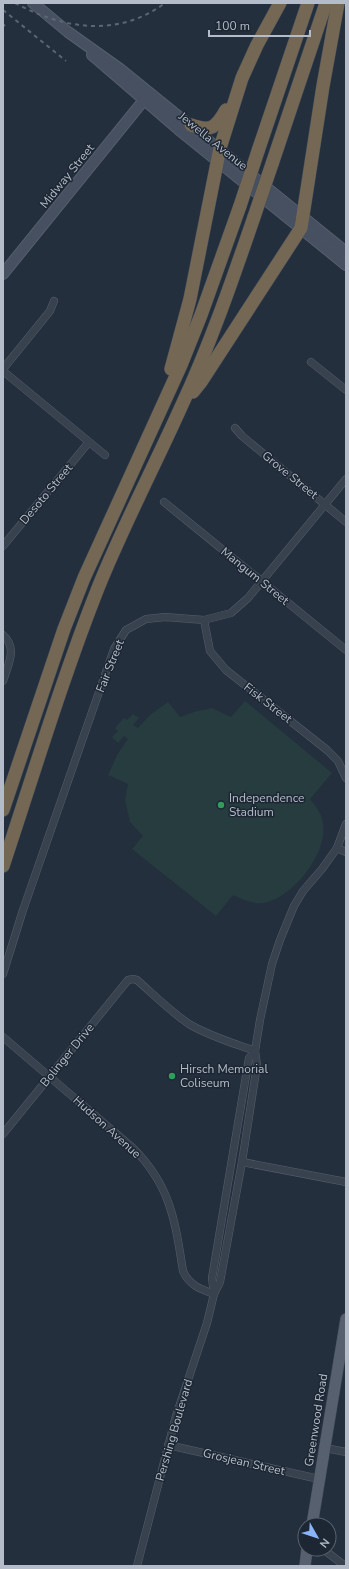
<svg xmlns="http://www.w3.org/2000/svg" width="349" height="1569" font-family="'Nunito Sans',sans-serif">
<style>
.green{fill:#263c3f}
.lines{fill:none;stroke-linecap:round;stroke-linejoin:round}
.street-casing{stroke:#565f6c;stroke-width:8}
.secondary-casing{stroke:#565f6c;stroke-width:12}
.primary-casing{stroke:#414a57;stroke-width:12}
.highway-casing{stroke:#434c59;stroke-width:14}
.street{stroke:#38414e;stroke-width:7}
.secondary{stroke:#465061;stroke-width:10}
.primary{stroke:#56606e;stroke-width:11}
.highway{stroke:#746855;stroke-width:13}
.rail{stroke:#5a6575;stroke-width:2;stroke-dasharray:4 4;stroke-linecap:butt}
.highway-bridge-casing{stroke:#434c59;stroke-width:14;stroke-linecap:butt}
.highway-bridge{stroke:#746855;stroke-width:13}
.leisure-dot{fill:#2e9e5b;stroke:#1d2633;stroke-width:1.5}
.labels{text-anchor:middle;stroke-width:3;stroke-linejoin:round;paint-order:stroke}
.street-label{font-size:12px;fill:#b4bcc9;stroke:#1d2633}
.poi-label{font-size:12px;fill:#b4bcc9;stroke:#1d2633;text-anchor:start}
</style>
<rect width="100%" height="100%" fill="#242f3e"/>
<path class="green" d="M245,701L332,773L310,799C316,807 322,814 323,823C328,853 295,894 268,902C256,906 244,900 233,895L216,916L132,849L143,836L130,822L125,800L128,784L108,775L117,755L128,739L124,736L118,743L112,737L118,731L115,728L124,718L127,720L133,714L139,718L133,725L138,728L150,715L168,702L180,717L194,712L212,708L231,717Z"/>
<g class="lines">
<defs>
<g id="street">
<path d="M311,362L346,390"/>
<path d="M3,369L50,311L54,301"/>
<path d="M3,371L105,455"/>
<path d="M235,428L242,436L346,522"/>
<path d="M164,502L346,650"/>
<path d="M3,546L89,442"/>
<path d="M204,620L210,651L226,670L327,750L338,761L346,778"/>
<path d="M3,635C18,648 8,665 3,681"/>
<path d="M337,848L346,852"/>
<path d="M3,974L23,910L114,649L126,630L146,619L165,617L204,620L231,613L248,598L346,479"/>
<path d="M3,1037L133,1148C171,1186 175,1221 183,1271C189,1285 200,1289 214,1294"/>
<path d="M3,1134L128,980L133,979L137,980C154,995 170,1011 189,1024C209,1036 233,1043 255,1051"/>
<path d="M242,1162L346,1182"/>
<path d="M214,1294L212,1278L249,1058L255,1051"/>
<path d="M168,1445L319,1479"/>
<path d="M325,1448L346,1452"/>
<path d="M323,1549L345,1566"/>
<path d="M137,1566L176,1416L207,1323L214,1294L220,1282L242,1162L257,1065L255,1051L260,1020L272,964L280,940L294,906L303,891L322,869L337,848L346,824"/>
</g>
<g id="secondary">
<path d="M33,3L68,32L120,69L346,252"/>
<path d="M92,55L178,129L346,265"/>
<path d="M3,274L148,95"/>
</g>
<g id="primary">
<path d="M312,1525L346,1319"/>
<path d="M305,1566L307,1549"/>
</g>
<g id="highway">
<path d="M191,125C211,132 216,128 226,110"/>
<path d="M258,151L308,3"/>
<path d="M272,164L326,3"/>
<path d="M171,369L190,299L220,148L242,78L257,45L280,3"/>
<path d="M193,392L201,382L301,228L323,86L338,3"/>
<path d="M3,810L64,629L84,578L181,365L201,315L240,206"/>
<path d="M3,866C34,773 62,679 98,588C123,526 154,467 181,407C210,345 232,281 254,217"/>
</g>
</defs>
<use href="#street" class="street-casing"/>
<use href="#secondary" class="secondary-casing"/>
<use href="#primary" class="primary-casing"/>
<use href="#highway" class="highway-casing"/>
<use href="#street" class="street"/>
<use href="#secondary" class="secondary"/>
<use href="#primary" class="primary"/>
<use href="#highway" class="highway"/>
<g class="rail">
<path d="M15,3C63,29 118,38 165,3"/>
<path d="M3,10L66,61"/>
<path d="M3,24L5,26"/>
</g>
<defs>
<g id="highway-bridge">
<path d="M240,206L258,151"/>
<path d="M254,217L272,164"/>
</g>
</defs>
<use href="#highway-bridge" class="highway-bridge-casing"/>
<use href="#highway-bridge" class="highway-bridge"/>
</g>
<g class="leisure-dot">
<circle cx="221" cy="805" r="4"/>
<circle cx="172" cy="1076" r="4"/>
</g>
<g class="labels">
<g class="street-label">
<text transform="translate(213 141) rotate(39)" y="4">Jewella Avenue</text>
<text transform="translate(67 176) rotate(-51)" y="4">Midway Street</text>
<text transform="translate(290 475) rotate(39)" y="4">Grove Street</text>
<text transform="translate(46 494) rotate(-50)" y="4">Desoto Street</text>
<text transform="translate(255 576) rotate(39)" y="4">Mangum Street</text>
<text transform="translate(110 666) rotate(-68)" y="4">Fair Street</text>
<text transform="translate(268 703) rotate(38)" y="4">Fisk Street</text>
<text transform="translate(67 1055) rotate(-51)" y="4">Bolinger Drive</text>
<text transform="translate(107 1127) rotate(42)" y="4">Hudson Avenue</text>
<text transform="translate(316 1420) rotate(-81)" y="4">Greenwood Road</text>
<text transform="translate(174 1430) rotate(-74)" y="4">Pershing Boulevard</text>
<text transform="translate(244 1462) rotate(13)" y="4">Grosjean Street</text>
</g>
<g class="poi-label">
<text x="229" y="802">Independence<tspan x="229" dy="14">Stadium</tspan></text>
<text x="180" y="1073">Hirsch Memorial<tspan x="180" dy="14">Coliseum</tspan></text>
</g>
</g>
<rect width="349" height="1569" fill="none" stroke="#b4bcc9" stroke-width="8"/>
<g transform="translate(317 1537) rotate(129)"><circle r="19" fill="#1d2633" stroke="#59626f"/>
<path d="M0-3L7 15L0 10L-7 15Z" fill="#8ab4f8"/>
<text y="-6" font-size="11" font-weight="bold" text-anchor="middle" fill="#b4bcc9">N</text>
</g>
<path d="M209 30v6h101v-6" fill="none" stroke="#b4bcc9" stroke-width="2"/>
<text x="215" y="30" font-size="12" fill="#b4bcc9" stroke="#1d2633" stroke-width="3" paint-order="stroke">100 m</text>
</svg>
